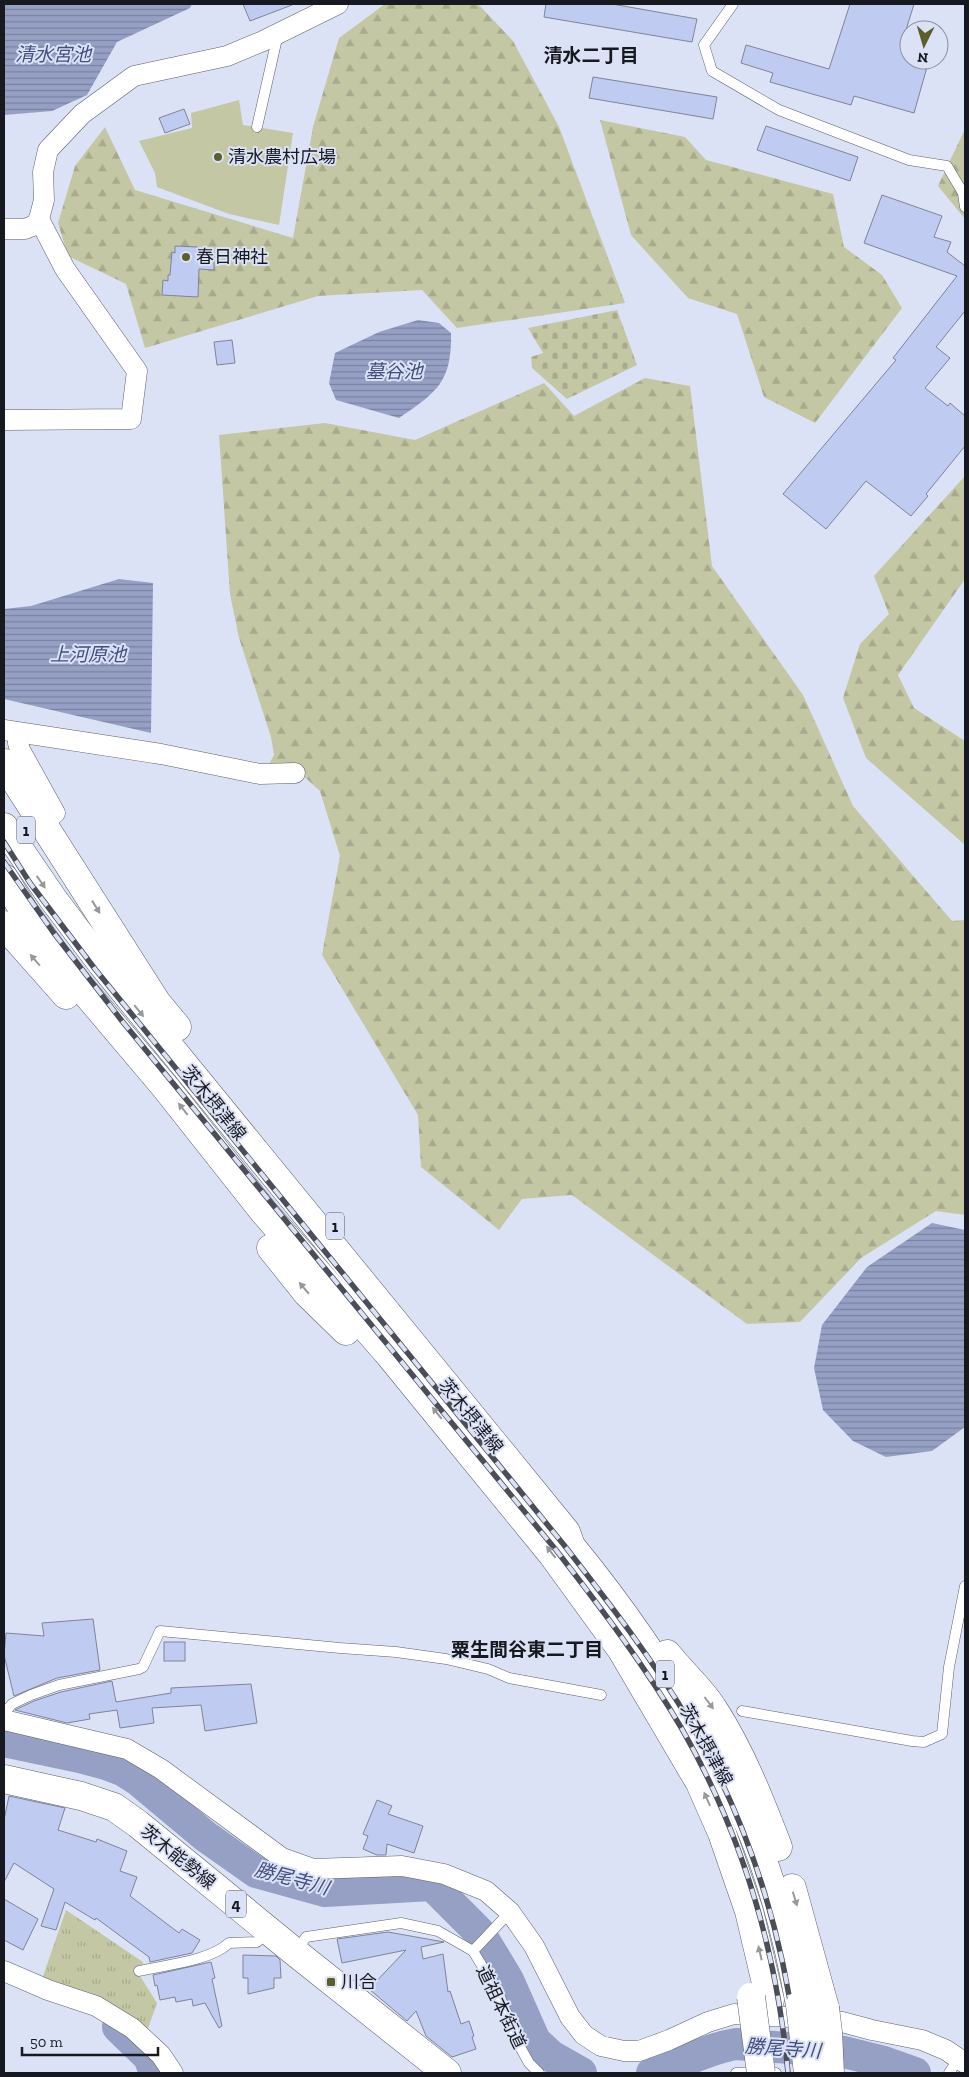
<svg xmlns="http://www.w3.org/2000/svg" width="969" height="2077" font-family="'Zilla Slab','Noto Sans JP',serif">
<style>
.green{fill:#c3c7a3}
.forest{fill:url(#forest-firs)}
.cemetery{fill:url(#cemetery-stones)}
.park{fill:url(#park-tufts)}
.water{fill:url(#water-rules)}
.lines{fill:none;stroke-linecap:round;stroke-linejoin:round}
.river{stroke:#95a0c4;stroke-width:32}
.building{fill:#c0cbf1;stroke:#7f8497}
.lane-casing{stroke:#5a6071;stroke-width:11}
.street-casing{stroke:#5a6071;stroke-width:21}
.primary-casing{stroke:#5a6071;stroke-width:29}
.lane{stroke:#fff;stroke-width:10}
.street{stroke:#fff;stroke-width:20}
.primary{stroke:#fff;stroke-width:28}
.rail-casing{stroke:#4b4e59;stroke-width:5.5}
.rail{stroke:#dbe2f6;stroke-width:4;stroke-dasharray:11;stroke-linecap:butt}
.primary-bridge-casing{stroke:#5a6071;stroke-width:29;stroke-linecap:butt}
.primary-bridge{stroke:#fff;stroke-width:28}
.oneway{fill:#97989b}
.poi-dot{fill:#5a5e2b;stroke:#dbe2f6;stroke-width:2}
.labels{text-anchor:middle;stroke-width:4;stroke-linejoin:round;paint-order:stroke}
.shield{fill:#dbe2f6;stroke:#525560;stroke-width:1}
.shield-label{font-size:16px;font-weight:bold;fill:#171920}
.poi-label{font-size:18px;fill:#171920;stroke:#dbe2f6;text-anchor:start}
.street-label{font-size:18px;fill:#171920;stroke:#dbe2f6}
.water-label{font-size:19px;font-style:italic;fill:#424e80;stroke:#dbe2f6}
.neighbourhood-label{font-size:19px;font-weight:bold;fill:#171920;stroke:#dbe2f6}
</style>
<defs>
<pattern id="forest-firs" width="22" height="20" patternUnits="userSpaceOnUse" patternTransform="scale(1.25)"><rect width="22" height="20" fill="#c3c7a3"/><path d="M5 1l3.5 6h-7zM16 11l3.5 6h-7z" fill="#a7aa8c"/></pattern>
<pattern id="cemetery-stones" width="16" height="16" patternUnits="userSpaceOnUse" patternTransform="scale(1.25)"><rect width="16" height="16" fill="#c3c7a3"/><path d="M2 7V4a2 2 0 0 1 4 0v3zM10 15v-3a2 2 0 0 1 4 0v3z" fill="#a7aa8c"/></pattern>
<pattern id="park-tufts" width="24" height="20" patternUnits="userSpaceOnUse" patternTransform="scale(1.25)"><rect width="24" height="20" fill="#c3c7a3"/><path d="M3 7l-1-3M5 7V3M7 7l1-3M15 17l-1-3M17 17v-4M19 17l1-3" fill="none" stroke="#a7aa8c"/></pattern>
<pattern id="water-rules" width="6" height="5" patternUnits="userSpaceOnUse" patternTransform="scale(1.25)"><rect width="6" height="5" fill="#95a0c4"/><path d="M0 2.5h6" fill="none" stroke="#79829f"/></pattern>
</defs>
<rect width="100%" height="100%" fill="#dbe2f6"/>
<path class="green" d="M239,100L243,125L293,133L279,225L229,214L157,187L155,173L139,141L192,128L191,113Z"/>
<g class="forest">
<path d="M385,4H478L513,41L559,127L625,303L457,328L422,290L318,296L145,348L126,284L68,256L58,223L75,166L105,127L135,190L293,238L313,127L339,38Z"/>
<path d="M600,120L685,137L706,160L833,194L844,247L882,275L902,308L815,423L764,397L737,314L688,298L631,235Z"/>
<path d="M965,129V219L938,186Z"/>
<path d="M645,378L690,386L712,566L803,695L853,806L952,921L965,920V1215L936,1211L861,1258L800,1322L747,1324L572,1195L522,1199L499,1230L421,1167L418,1115L322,955L340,856L320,791L297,770L268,766L274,755L271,737L239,638L230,594L219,435L325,423L415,440L544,383L574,416Z"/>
<path d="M965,476V579L898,675L914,708L965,741V845L866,758L843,698L860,644L889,614L874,576Z"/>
</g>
<path class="cemetery" d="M617,310L637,365L567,399L532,368L531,357L543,353L528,328Z"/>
<path class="park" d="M66,1910L143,1962L140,1976L157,2003L147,2031L42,1979Z"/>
<g class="water">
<path d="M4,4H192L190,8L117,42L87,95L52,111L4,115Z"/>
<path d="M418,320L439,323L451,333C452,382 437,392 399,418L336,400L329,383L335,353L379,332Z"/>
<path d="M119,579L153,583L151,733L4,699V609L31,606Z"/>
<path d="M932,1223L965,1230V1427L932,1451L886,1457L853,1441L823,1410L814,1368L822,1325L867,1267Z"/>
</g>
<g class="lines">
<g class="river">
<path d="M4,1741L80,1757L106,1764L122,1770L138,1780L205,1836L256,1872L325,1891L432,1885L479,1932L508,1980L535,2041L551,2056L581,2073"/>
<path d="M118,2027L149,2057L155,2073"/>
<path d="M652,2073C681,2064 706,2049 736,2044L844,2052L884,2062L915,2073"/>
</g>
</g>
<g class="building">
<path d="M243,4H292V5L250,21Z"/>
<path d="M546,4H612L697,19L692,42L544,17Z"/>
<path d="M850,4H914L903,40L909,42V60H929L914,113L854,96L851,105L770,82L773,73L741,63L746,45L829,69Z"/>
<path d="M593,77L717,97L713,119L589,98Z"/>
<path d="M184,109L190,124L165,133L159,118Z"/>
<path d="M766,126L858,157L850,181L757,150Z"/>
<path d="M882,195L942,216L934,237L951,242L947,252L965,266V311L936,347L950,358L925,388L948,406L950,403L965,416V446L926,494L928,496L911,516L866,481L826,529L783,494L896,360L893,358L957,276L864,243Z"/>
<path d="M175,246L197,247V252L214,253V270L199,269L198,297L162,295L163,280L168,281V275H170L172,252L175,253Z"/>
<path d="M232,340L235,363L217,365L214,342Z"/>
<path d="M93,1619L100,1670L57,1678L14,1696L4,1655L6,1633L44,1636L42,1623Z"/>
<rect x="164" y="1642" width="21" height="19"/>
<path d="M112,1681L116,1702L171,1693V1688L251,1684L257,1723L205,1731L201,1705L152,1708L154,1723L120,1728L117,1710L89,1714L90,1719L67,1723L15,1710L34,1701L61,1692Z"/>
<path d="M9,1796L65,1808L58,1830L96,1842L97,1839L127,1851L120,1871L137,1877L130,1896L179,1933L182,1929L200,1940L192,1953L150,1962L149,1957L96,1918L95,1920L65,1902L56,1930L41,1926L54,1889L14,1863L4,1882V1820Z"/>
<path d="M377,1800L392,1806L388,1814L423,1826L414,1853L387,1844L386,1855H377L363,1849L368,1836L363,1834Z"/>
<path d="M4,1899L38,1919L23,1950L4,1940Z"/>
<path d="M388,1932L444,1942L421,1947L423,1959L443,1954L448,1992L450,1991L461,2024L469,2021L474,2036L472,2037L476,2049L452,2057L426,2036L416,2011L407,2021L369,1989L406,1950L342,1963L337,1939Z"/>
<path d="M243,1955L276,1956L280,1960L281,1978H274V1988L248,1994V1978H243Z"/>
<path d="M211,1962L215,1978L212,1979L222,2026L219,2028L205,2003L193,2006L192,1999L176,2002L175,1997L160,2000L157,1985L155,1986L153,1975Z"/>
</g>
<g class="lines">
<defs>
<g id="lane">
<path d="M733,4L704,45L712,71L779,110L909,160L947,166L963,193L965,207"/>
<path d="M257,127L278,34"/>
<path d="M742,1711L912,1741L924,1742L942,1734L949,1667L965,1586"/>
<path d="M4,1721L6,1711L12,1704L31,1695L59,1685L139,1669L143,1667L160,1631L340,1648L396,1652L446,1659L488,1669L509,1678L601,1695"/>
<path d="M473,1951L510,1912"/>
<path d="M296,1952L306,1937L401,1923L438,1931L473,1951L498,1992L519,2045L529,2063L539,2073"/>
<path d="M139,1971C165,1965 210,1961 229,1943L257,1942L268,1931"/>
<path d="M736,2073L756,2072L776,2073"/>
<path d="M949,2073L957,2061"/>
</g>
<g id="street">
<path d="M4,229H25L35,225L39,219L44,200L43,172L48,150L82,114L134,76L227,56L263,41L338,4"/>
<path d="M4,420L131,419L137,371L65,269L39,219"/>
<path d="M4,730L161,754L260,774L295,773"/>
<path d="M18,733V743L20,750L55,813L41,823"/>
<path d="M4,1720L127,1749L161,1769L282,1858L313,1869L402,1866L444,1874L486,1891L510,1912L534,1946L570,2017L584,2035L601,2046L624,2051H639L669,2040L708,2022L734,2014L807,2018L842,2022L872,2030L922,2040L946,2050L965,2063"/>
<path d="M4,1971L48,1990L96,2006L132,2028L161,2055L173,2073"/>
</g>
<g id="primary">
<path d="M4,763L157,1003L177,1027"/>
<path d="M4,827L53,899L102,964L566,1532L571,1546C621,1607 665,1671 704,1739C720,1768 737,1797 750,1827C774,1884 789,1944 800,2005"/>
<path d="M4,878L24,911L68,972L166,1088L264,1212L387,1352L552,1554L621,1649L700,1783L722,1833L749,1911L770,2000"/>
<path d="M4,925L66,995"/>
<path d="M271,1248L307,1293L346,1331"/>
<path d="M667,1654C682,1673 701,1689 714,1710C741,1752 760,1800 778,1847"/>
<path d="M4,1779L81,1796L114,1807L138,1824L296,1953L447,2073"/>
<path d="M792,1888L825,2008"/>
</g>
</defs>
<use href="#lane" class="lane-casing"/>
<use href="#street" class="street-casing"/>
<use href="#primary" class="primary-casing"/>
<use href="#lane" class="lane"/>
<use href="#street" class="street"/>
<use href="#primary" class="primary"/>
<defs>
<g id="rail">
<path d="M4,842L30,883L95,969L564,1545C609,1603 654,1661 691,1724C753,1830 789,1952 799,2073"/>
<path d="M4,862L53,932L122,1021L556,1550C601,1608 645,1666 682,1729C743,1836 777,1952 788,2073"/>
</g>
</defs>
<use href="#rail" class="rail-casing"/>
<use href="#rail" class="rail"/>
<defs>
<g id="primary-bridge">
<path d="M751,1997L761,2073"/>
<path d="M800,2005L808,2073"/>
<path d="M825,2008L828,2032L830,2073"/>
</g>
</defs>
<use href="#primary-bridge" class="primary-bridge-casing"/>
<use href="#primary-bridge" class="primary-bridge"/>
</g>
<defs><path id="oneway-solid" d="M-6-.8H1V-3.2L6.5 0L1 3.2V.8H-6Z" transform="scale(1.25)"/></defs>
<g class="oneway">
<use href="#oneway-solid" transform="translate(41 882) rotate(55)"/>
<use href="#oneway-solid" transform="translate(96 907) rotate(58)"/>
<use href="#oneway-solid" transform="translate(35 960) rotate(-131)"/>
<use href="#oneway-solid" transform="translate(139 1011) rotate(51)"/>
<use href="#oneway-solid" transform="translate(183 1109) rotate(-128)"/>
<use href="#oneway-solid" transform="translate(304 1288) rotate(-130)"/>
<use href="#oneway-solid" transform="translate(437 1413) rotate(-129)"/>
<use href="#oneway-solid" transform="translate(551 1552) rotate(-128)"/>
<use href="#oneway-solid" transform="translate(709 1703) rotate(53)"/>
<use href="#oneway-solid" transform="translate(707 1799) rotate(-114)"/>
<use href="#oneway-solid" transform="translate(795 1899) rotate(73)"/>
<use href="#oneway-solid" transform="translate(760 1953) rotate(-103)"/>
</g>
<g class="poi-dot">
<circle cx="218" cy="157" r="5"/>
<circle cx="186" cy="257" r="5"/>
<rect x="326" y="1977" width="10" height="10" rx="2.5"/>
</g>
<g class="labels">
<g class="shield">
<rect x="17" y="816.5" width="18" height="27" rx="4"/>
<rect x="326" y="1212.5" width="18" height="27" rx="4"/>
<rect x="656" y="1660.5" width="18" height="27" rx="4"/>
<rect x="226" y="1890.5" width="20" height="27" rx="4"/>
</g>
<g class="shield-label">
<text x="26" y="836">1</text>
<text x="335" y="1232">1</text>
<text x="665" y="1680">1</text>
<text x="236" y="1910">4</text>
</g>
<g class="poi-label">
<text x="228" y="163">清水農村広場</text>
<text x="196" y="263">春日神社</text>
<text x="341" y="1988">川合</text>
</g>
<g class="street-label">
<text transform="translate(214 1103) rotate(51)" y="6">茨木摂津線</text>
<text transform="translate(471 1416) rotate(51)" y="6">茨木摂津線</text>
<text transform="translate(706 1745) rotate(61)" y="6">茨木摂津線</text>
<text transform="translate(178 1857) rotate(39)" y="6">茨木能勢線</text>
<text transform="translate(501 2007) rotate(64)" y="6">道祖本街道</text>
</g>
<g class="water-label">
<text x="53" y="61">清水宮池</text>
<text x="394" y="378">墓谷池</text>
<text x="88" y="661">上河原池</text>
<text transform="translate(292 1878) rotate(15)" y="7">勝尾寺川</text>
<text transform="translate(783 2048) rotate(4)" y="7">勝尾寺川</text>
</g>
<g class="neighbourhood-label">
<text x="591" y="62">清水二丁目</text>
<text x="527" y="1656">粟生間谷東二丁目</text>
</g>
</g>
<rect width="969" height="2077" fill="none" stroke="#171920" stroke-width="10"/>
<g transform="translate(924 45) rotate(185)"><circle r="24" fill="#dbe2f6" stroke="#8d92a0"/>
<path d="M0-4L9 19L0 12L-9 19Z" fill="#5a5e2b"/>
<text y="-8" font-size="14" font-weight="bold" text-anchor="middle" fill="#171920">N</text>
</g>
<path d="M22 2047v8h136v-8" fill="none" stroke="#171920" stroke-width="2.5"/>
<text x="30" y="2047" font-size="15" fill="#171920" stroke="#dbe2f6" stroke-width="4" paint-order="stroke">50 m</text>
</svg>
